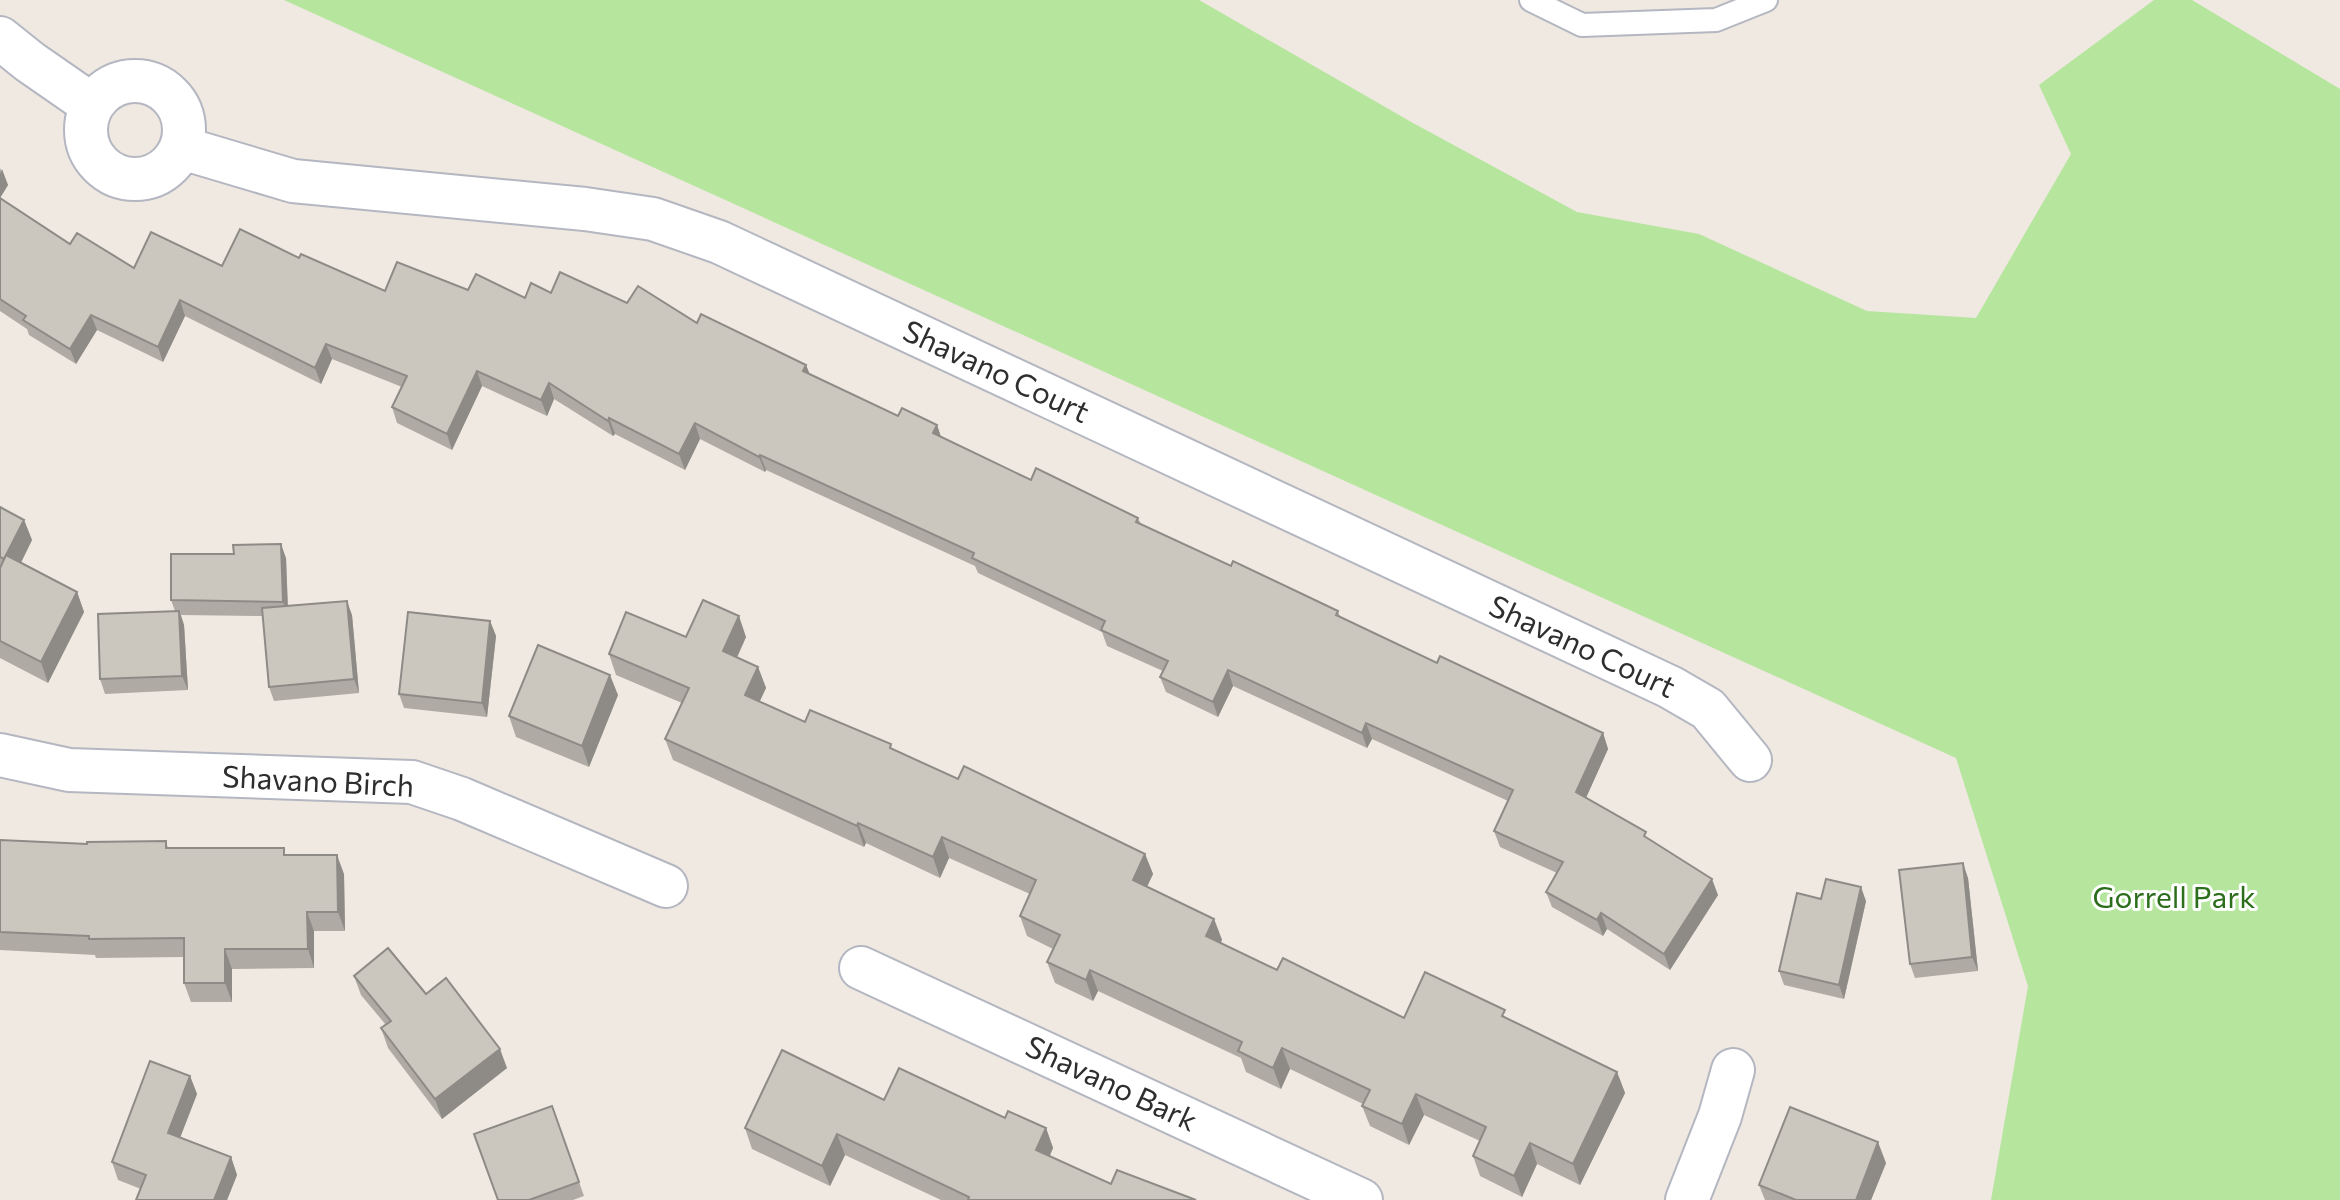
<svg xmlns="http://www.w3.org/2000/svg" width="2340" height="1200" font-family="Commissioner,sans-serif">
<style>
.green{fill:#b6e59e}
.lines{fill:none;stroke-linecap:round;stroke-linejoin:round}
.lane-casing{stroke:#b4b7c1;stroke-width:26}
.street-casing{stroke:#b4b7c1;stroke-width:46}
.lane{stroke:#fff;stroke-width:22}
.street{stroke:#fff;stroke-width:42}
.wall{fill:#afaba4}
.shaded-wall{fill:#8e8b86}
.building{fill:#cbc7bf;stroke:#8e8b86;stroke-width:2}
.labels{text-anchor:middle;stroke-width:6;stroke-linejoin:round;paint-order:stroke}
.street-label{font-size:30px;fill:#2e2e2e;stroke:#fff}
.park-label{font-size:30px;fill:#2c6e1b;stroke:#fff}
</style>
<rect width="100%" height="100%" fill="#efe9e1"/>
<path class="green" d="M284,0H1199L1413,123L1577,212L1699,234L1867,311L1976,318L2071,154L2039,85L2154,0H2192L2340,89V1200H1991L2028,986L1956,758Z"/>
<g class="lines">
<defs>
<path id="lane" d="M1531,0L1582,25L1716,20L1766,0"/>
<g id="street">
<path d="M0,38L30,62L92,105"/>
<circle cx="135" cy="130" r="49"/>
<path d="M182,148L293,181L585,209L653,219L719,242L1670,687L1708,709L1750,760"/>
<path d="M0,755L69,770L412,782L462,799L666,886"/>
<path d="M861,968L1361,1200"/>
<path d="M1687,1200L1720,1116L1733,1070"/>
</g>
</defs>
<use href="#lane" class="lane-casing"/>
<use href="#street" class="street-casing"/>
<use href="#lane" class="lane"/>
<use href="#street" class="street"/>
</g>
<g class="wall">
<path d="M0,168L8,185L0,198L70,244L134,268L222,266L299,258L385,291L468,290L525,298L551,293L627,303L697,323L806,365L810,375L898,416L937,425L941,437L1031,480L1138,518L1141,524L1231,566L1338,611L1340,617L1437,663L1603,733L1608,749L1586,797L1648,838L1718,895L1670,970L1607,929L1603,936L1552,907L1546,892L1557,873L1500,847L1494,831L1508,801L1372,739L1367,748L1233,686L1218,717L1166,692L1160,677L1163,671L1107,646L1102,632L978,573L975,566L766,470L765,472L700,439L685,470L615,434L613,436L554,399L547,416L482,386L452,450L397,423L392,407L402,387L332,359L321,384L185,316L163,362L97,330L76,364L29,335L27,329L0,311Z"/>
<path d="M0,507L24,520L32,540L21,563L77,592L84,612L48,683L0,658Z"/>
<path d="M286,558L288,606L352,615L359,693L274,701L269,687L263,616L181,615L184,625L188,690L105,694L100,679L175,611L171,600Z"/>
<path d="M490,621L496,636L487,717L404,708L399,694Z"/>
<path d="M686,637H746L737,658L758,667L766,688L759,702L805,722L893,749L958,779L1145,854L1153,874L1147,887L1214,919L1222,940L1220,943L1277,970L1404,1018L1508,1019L1617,1072L1625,1093L1580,1185L1537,1164L1522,1197L1480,1176L1473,1156L1480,1141L1424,1115L1409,1145L1370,1126L1362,1106L1363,1104L1290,1069L1281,1089L1246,1072L1241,1058L1098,991L1093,1001L1055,983L1047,962L1053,949L1027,936L1020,916L1030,894L949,858L940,878L866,843L864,847L673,760L665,739L682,703L616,675L609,654Z"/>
<path d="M618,695L589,767L516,737L509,716Z"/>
<path d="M0,840L87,844L166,841L168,848L286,855L344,874L345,931H314V968L232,969V1002H191L184,983V957L96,958L95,955L0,950Z"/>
<path d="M1968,878L1978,971L1915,978L1910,964Z"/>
<path d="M1866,901L1844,999L1784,985L1779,971Z"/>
<path d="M354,976L426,994L507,1068L442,1119L388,1048L381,1028L386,1025L361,995Z"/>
<path d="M190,1076L197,1094L180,1137L231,1157L237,1175L227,1200H136L141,1189L118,1180L112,1162Z"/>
<path d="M884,1100L1005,1118L1046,1128L1053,1148L1050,1156L1111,1184L1196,1200H941L845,1155L830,1186L752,1149L745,1128Z"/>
<path d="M552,1106L584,1196L573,1200H498Z"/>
<path d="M1886,1163L1871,1200H1765L1759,1185Z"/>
</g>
<g class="shaded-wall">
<path d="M2,169L8,185L0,198V174Z"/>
<path d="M180,300L185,316L163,362L158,347Z"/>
<path d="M91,315L97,330L76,364L70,349Z"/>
<path d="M326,344L332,359L321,384L315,368Z"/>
<path d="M806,365L812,380L803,371Z"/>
<path d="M477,371L482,386L452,450L447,434Z"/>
<path d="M549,383L554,399L547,416L541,400Z"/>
<path d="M609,418L615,434L613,436L608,421Z"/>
<path d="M695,423L700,439L685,470L679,454Z"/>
<path d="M937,425L942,440L933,433Z"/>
<path d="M760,455L766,470L765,472L759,457Z"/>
<path d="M24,520L32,540L12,580L4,559Z"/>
<path d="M281,544L286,558L288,616L283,602Z"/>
<path d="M77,592L84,612L48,683L41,662Z"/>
<path d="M347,601L352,615L359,693L354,679Z"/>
<path d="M179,611L184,625L188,690L182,676Z"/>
<path d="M739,616L746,637L730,672L723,651Z"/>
<path d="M490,621L496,636L487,717L482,703Z"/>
<path d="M758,667L766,688L753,716L745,695Z"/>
<path d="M1228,670L1233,686L1218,717L1213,702Z"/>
<path d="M610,675L618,695L589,767L582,746Z"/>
<path d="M1366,723L1372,739L1367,748L1362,733Z"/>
<path d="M1603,733L1608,749L1582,807L1576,792Z"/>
<path d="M858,823L866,843L864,847L857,826Z"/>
<path d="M942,837L949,858L940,878L933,857Z"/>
<path d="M1145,854L1153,874L1140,901L1133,880Z"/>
<path d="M337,855L344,874L345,931L338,912Z"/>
<path d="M1963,863L1968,878L1978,971L1972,957Z"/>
<path d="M1712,879L1718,895L1670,970L1664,954Z"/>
<path d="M1861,887L1866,901L1844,999L1839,985Z"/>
<path d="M307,912L314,931V968L308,949Z"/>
<path d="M1601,913L1607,929L1603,936L1597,920Z"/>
<path d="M1214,919L1222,940L1214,957L1206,936Z"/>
<path d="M225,949L232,969V1002L225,983Z"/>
<path d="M1090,970L1098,991L1093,1001L1086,980Z"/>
<path d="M1282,1048L1290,1069L1281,1089L1273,1068Z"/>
<path d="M500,1049L507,1068L442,1119L435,1099Z"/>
<path d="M1617,1072L1625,1093L1580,1185L1573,1164Z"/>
<path d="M190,1076L197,1094L175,1151L168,1133Z"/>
<path d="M1416,1094L1424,1115L1409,1145L1402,1124Z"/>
<path d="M1046,1128L1053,1148L1043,1170L1036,1150Z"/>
<path d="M837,1134L845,1155L830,1186L822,1166Z"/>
<path d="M1878,1142L1886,1163L1871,1200H1856Z"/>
<path d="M1530,1143L1537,1164L1522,1197L1514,1176Z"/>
<path d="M231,1157L237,1175L227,1200H214Z"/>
</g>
<g class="building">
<path d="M0,198L70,244L77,233L134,268L151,232L222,266L240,229L299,258L301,254L385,291L397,262L468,290L476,274L525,298L531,283L551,293L560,272L627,303L638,286L697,323L701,314L806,365L803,371L898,416L902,408L937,425L933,433L1031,480L1036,468L1138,518L1136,522L1231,566L1233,561L1338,611L1336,615L1437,663L1440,656L1603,733L1576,792L1646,832L1644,836L1712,879L1664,954L1601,913L1597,920L1546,892L1563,862L1494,831L1513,790L1366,723L1362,733L1228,670L1213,702L1160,677L1168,661L1101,630L1105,621L972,558L974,553L760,455L759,457L695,423L679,454L609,418L608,421L549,383L541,400L477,371L447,434L392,407L407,376L326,344L315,368L180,300L158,347L91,315L70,349L23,320L26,316L0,299Z"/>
<path d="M0,507L24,520L4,559L0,557Z"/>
<path d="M281,544L283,602L171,600V554H234L233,545Z"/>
<path d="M6,555L77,592L41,662L0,641V568Z"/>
<path d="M703,600L739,616L723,651L758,667L745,695L805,722L810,710L891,744L890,748L958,779L964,766L1145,854L1133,880L1214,919L1206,936L1277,970L1283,958L1404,1018L1425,972L1505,1010L1502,1016L1617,1072L1573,1164L1530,1143L1514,1176L1473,1156L1486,1127L1416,1094L1402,1124L1362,1106L1370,1090L1282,1048L1273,1068L1238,1051L1242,1042L1090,970L1086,980L1047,962L1060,935L1020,916L1036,880L942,837L933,857L858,823L857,826L665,739L689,688L609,654L626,612L686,637Z"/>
<path d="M347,601L354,679L269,687L262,608Z"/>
<path d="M179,611L182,676L100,679L98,614Z"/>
<path d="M408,612L490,621L482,703L399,694Z"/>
<path d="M538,645L610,675L582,746L509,716Z"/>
<path d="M0,840L87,844V842L166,841V848H284V855H337L338,912H307L308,949H225V983H184V938L89,939V936L0,932Z"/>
<path d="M1963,863L1972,957L1910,964L1899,870Z"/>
<path d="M1826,879L1861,887L1839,985L1779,971L1797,893L1821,899Z"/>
<path d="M388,948L426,994L446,978L500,1049L435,1099L381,1028L391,1021L354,976Z"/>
<path d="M782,1050L884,1100L899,1068L1005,1118L1008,1111L1046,1128L1036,1150L1111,1184L1117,1170L1196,1200H968L969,1197L837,1134L822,1166L745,1128Z"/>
<path d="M150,1061L190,1076L168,1133L231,1157L214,1200H136L146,1175L112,1162Z"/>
<path d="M552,1106L579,1182L529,1200H498L474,1134Z"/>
<path d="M1790,1107L1878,1142L1856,1200H1796L1759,1185Z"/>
</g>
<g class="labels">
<g class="street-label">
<text transform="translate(996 372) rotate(25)" y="10">Shavano Court</text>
<text transform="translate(1582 647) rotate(25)" y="10">Shavano Court</text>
<text transform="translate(318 782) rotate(3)" y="10">Shavano Birch</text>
<text transform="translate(1111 1084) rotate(25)" y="10">Shavano Bark</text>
</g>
<g class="park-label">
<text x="2174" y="908">Gorrell Park</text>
</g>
</g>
</svg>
